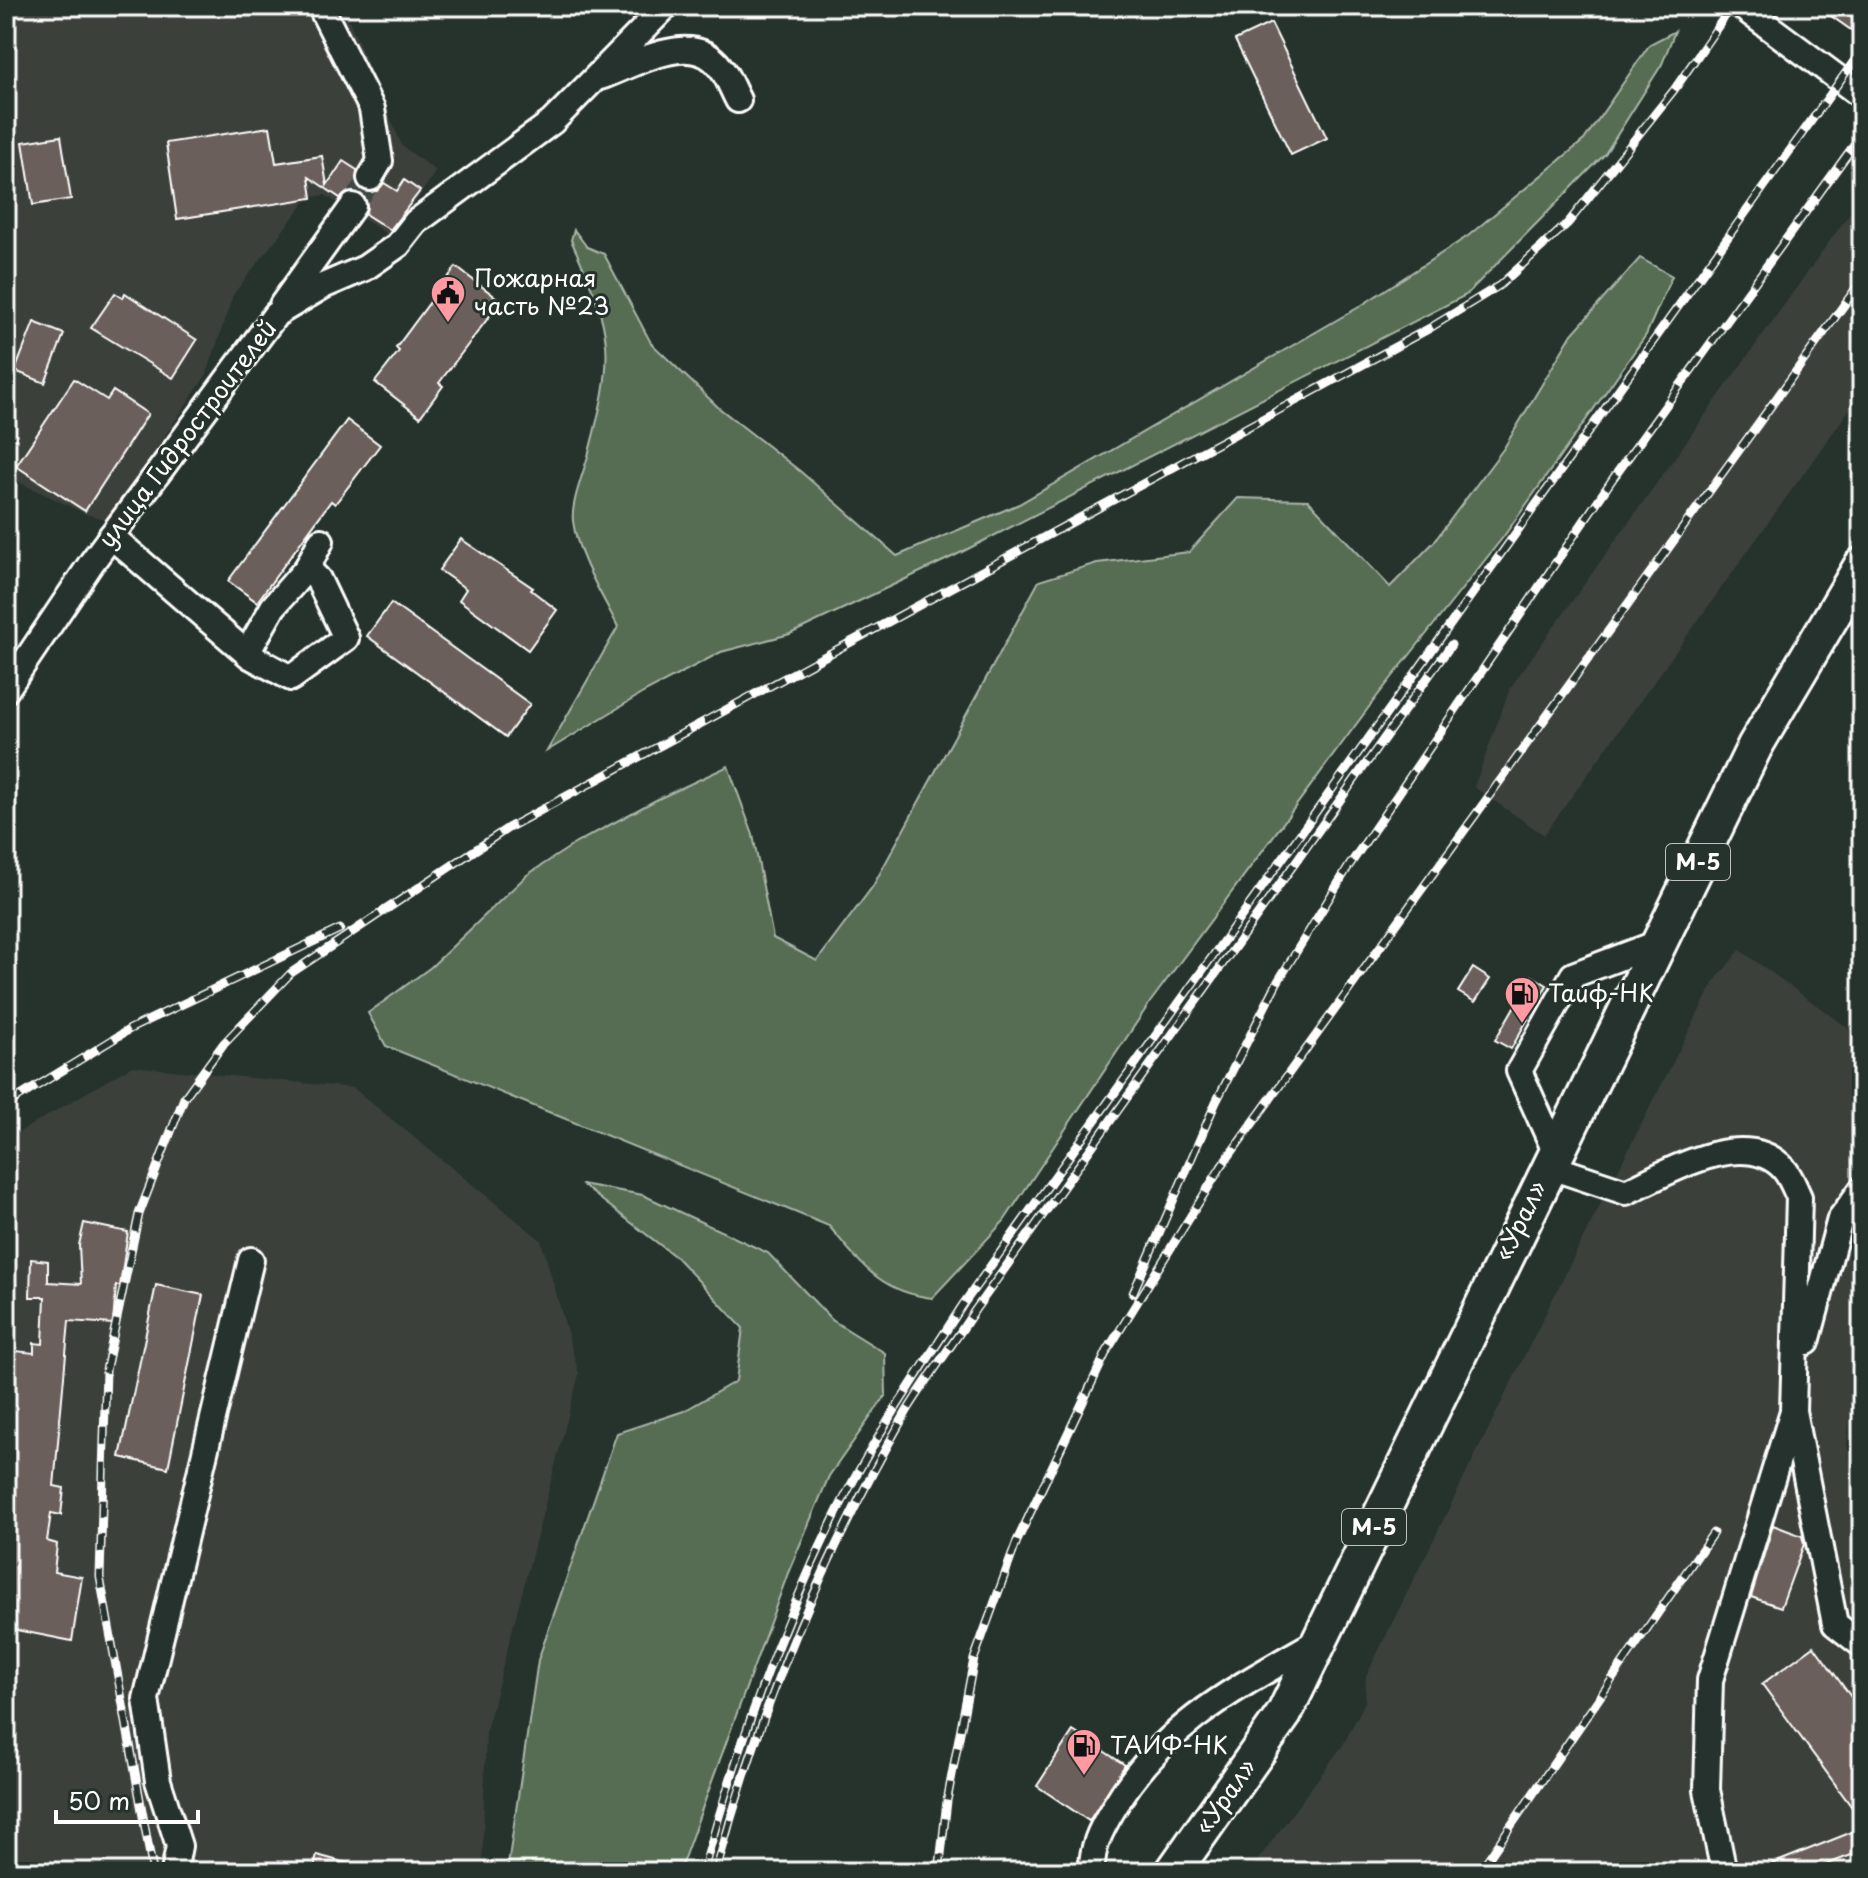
<svg xmlns="http://www.w3.org/2000/svg" width="1868" height="1878" font-family="'Playpen Sans',sans-serif">
<style>
.built{fill:#3b403a}
.green{fill:#576d52;stroke:#abb6a8;stroke-width:2}
.building{fill:#6b5f5a;stroke:#fff;stroke-width:2}
.lines{fill:none;stroke-linecap:round;stroke-linejoin:round}
.minor-tunnel{stroke:#3c4742;stroke-width:24;stroke-dasharray:24 12;stroke-linecap:butt}
.minor-casing{stroke:#fff;stroke-width:30}
.highway-casing{stroke:#fff;stroke-width:40}
.minor{stroke:#26332d;stroke-width:24}
.highway{stroke:#26332d;stroke-width:34}
.rail-casing{stroke:#fff;stroke-width:9}
.rail{stroke:#26332d;stroke-width:6;stroke-dasharray:18;stroke-linecap:butt}
.labels{text-anchor:middle;stroke-width:6;stroke-linejoin:round;paint-order:stroke}
.shield{fill:#26332d;stroke:#bec2c0;stroke-width:2}
.shield-label{font-size:22px;font-weight:bold;fill:#fff}
.poi-label{font-size:24px;fill:#fff;stroke:#26332d;text-anchor:start}
.street-label{font-size:24px;fill:#fff;stroke:#26332d}
</style>
<rect width="100%" height="100%" fill="#26332d"/>
<filter id="ink" filterUnits="userSpaceOnUse"><feTurbulence type="fractalNoise" baseFrequency=".0125" numOctaves="2"/><feDisplacementMap in="SourceGraphic" scale="16" xChannelSelector="R" yChannelSelector="G"/><feConvolveMatrix kernelMatrix="1 2 1 2 8 2 1 2 1" color-interpolation-filters="sRGB"/></filter>
<g filter="url(#ink)">
<g class="built">
<path d="M6,6H343L402,146L436,171L392,237L325,195L308,198L233,295L207,374L108,520L86,514L6,476Z"/>
<path d="M1862,196V392L1544,835L1474,787L1510,688Z"/>
<path d="M1740,950L1862,1038V1294L1847,1445L1862,1522V1872H1249L1343,1745L1365,1702L1366,1676L1569,1266L1714,982Z"/>
<path d="M132,1066L353,1088L541,1240L579,1374L486,1731L482,1872H6V1140Z"/>
</g>
<g class="green">
<path d="M1675,31L1662,64L1605,154L1466,295L954,556L790,634L721,652L643,693L547,751L618,627C602,594 578,558 573,521C571,503 583,474 588,456C615,354 615,336 571,240L574,230L587,247L604,254L651,343L719,408L801,472L897,556L1019,504L1359,307L1468,236L1584,140L1650,44Z"/>
<path d="M1640,258L1672,276L1646,335L1504,536L1375,699L1151,1001L1004,1221L932,1298C880,1292 861,1264 829,1226L386,1046L368,1013L431,967L527,875L576,843L656,800L728,766L753,835L773,938L817,961L873,886L1039,581L1097,563L1189,552L1238,498L1308,500L1390,587L1433,543L1504,448L1572,334Z"/>
<path d="M581,1184L643,1195L768,1253L832,1320L885,1353L886,1395L829,1476L788,1573L679,1872H507L538,1660L617,1433L684,1411L736,1381L743,1328L677,1258Z"/>
</g>
<g class="building">
<path d="M1817,6H1862V15L1851,30Z"/>
<path d="M1271,23L1327,138L1291,155L1235,40Z"/>
<path d="M270,127L276,163L322,156L327,185L343,161L357,170V185L363,191H377L384,183L397,191L404,180L420,191L390,230L365,214L367,201L361,193L348,192L340,198L309,177L312,198L177,219L166,143Z"/>
<path d="M61,136L71,199L33,205L23,142Z"/>
<path d="M456,267L501,301L439,383L443,386L420,417L375,382L399,351L396,348Z"/>
<path d="M115,293L123,298L125,293L197,340L173,378L91,328Z"/>
<path d="M34,322L64,334L45,383L15,371Z"/>
<path d="M74,379L107,400L113,391L148,414L85,511L16,466Z"/>
<path d="M347,420L380,445L335,504L331,501L257,602L228,581Z"/>
<path d="M461,539L533,588L531,590L557,610L528,650L459,600L466,589L439,570Z"/>
<path d="M391,603L530,704L506,737L367,636Z"/>
<path d="M1473,968L1490,979L1475,1002L1458,992Z"/>
<path d="M1532,976L1547,985L1511,1049L1495,1040Z"/>
<path d="M84,1223L128,1232L120,1286H116L113,1324L69,1321L54,1486L64,1488L61,1515L51,1513L47,1541L57,1544L54,1572L82,1577L72,1641L6,1628V1350L34,1353V1343L43,1344L45,1297H30L31,1259L48,1261V1282L81,1284L79,1245Z"/>
<path d="M156,1285L203,1295L168,1468L120,1457Z"/>
<path d="M1773,1525L1802,1536L1804,1544L1781,1607L1751,1597Z"/>
<path d="M1814,1646L1862,1712V1821L1762,1684Z"/>
<path d="M1073,1731L1125,1765L1089,1821L1037,1786Z"/>
<path d="M1862,1828V1851L1807,1872H1752Z"/>
<path d="M317,1855L361,1867V1872H313Z"/>
</g>
<g class="lines">
<path class="minor-tunnel" d="M353,206L370,178"/>
<defs>
<g id="minor">
<path d="M320,6L372,109L380,161L370,178"/>
<path d="M1741,6L1862,96"/>
<path d="M600,77C636,64 692,29 720,67C728,76 732,89 738,100"/>
<path d="M282,305L353,206"/>
<path d="M111,536L250,656L291,678L346,638L318,579L307,568L321,541"/>
<path d="M247,653L273,607L307,568"/>
<path d="M6,690L92,562L276,314L323,286L365,268L398,245L416,222L552,122L666,6"/>
<path d="M1555,1151L1519,1071L1573,975L1658,943"/>
<path d="M1548,1166L1626,1192C1667,1173 1745,1125 1784,1169C1791,1177 1795,1189 1799,1197L1793,1411L1835,1624L1862,1645"/>
<path d="M1807,1342L1840,1219L1862,1189"/>
<path d="M174,1872L179,1846L158,1781L146,1699L251,1260"/>
<path d="M1092,1872C1091,1848 1101,1829 1113,1809C1162,1725 1238,1687 1320,1640"/>
<path d="M1724,1872L1707,1790L1710,1680L1792,1414"/>
</g>
<path id="highway" d="M1173,1872L1284,1714L1755,746L1862,565"/>
</defs>
<use href="#minor" class="minor-casing"/>
<use href="#highway" class="highway-casing"/>
<use href="#minor" class="minor"/>
<use href="#highway" class="highway"/>
<defs>
<g id="rail">
<path d="M6,1105L130,1029L340,929"/>
<path d="M1133,1293L1216,1102L1277,983L1349,866L1614,477L1862,134"/>
<path d="M153,1872L100,1577L106,1370L139,1214L184,1098L224,1043L291,973L508,828L1430,328L1500,285L1568,223L1674,90L1732,6"/>
<path d="M703,1872C737,1748 780,1627 837,1512C873,1439 920,1371 964,1303L1862,50"/>
<path d="M716,1872C758,1711 824,1555 907,1411C928,1377 953,1344 975,1310L1451,645"/>
<path d="M939,1872L947,1801L974,1659L1017,1541L1107,1351L1221,1167L1862,280"/>
<path d="M1479,1872L1713,1533"/>
</g>
</defs>
<use href="#rail" class="rail-casing"/>
<use href="#rail" class="rail"/>
</g>
</g>
<defs>
<symbol id="civic-pin" viewBox="-11 -11 22 30"><path d="M0 17L-7.5 6A9.5 9.5 0 1 1 7.5 6Z" fill="#ff9aa2" stroke="#26332d"/><path d="M-.6-6.5H3V-4.5H.6V-3L4-1V1h2V6H-6V1h2V-1L-.6-3ZM-1.2 2.5V6h2.4V2.5Z" fill="#111"/></symbol>
<symbol id="fuel-pin" viewBox="-11 -11 22 30"><path d="M0 17L-7.5 6A9.5 9.5 0 1 1 7.5 6Z" fill="#ff9aa2" stroke="#26332d"/><path d="M-5.5-6h7V0h2V4h1.3V-2.5L3-4.5l.8-.8L6-3V5H2.5V1h-1V6h-7ZM-4.2-4.7v3.2H.2V-4.7Z" fill="#111"/></symbol>
</defs>
<g fill-rule="evenodd">
<use href="#civic-pin" x="428" y="273" width="40" height="54"/>
<use href="#fuel-pin" x="1502" y="974" width="40" height="54"/>
<use href="#fuel-pin" x="1064" y="1726" width="40" height="54"/>
</g>
<g class="labels">
<g class="shield">
<rect x="1666" y="844" width="64" height="36" rx="6"/>
<rect x="1342" y="1509" width="64" height="36" rx="6"/>
</g>
<g class="shield-label">
<text x="1698" y="870">М-5</text>
<text x="1374" y="1535">М-5</text>
</g>
<g class="poi-label">
<text x="474" y="287">Пожарная<tspan x="474" dy="28">часть №23</tspan></text>
<text x="1548" y="1002">Таиф-НК</text>
<text x="1110" y="1754">ТАИФ-НК</text>
</g>
<g class="street-label">
<text transform="translate(188 434) rotate(-53)" y="8">улица Гидростроителей</text>
<text transform="translate(1521 1221) rotate(-64)" y="8">«Урал»</text>
<text transform="translate(1226 1797) rotate(-55)" y="8">«Урал»</text>
</g>
</g>
<rect width="1868" height="1878" fill="none" stroke="#26332d" stroke-width="32"/>
<rect x="16" y="16" width="1836" height="1846" fill="none" stroke="#fff" stroke-width="3" filter="url(#ink)"/>
<path d="M56 1810v12h142v-12" fill="none" stroke="#ffffff" stroke-width="4"/>
<text x="68" y="1810" font-size="24" fill="#ffffff" stroke="#26332d" stroke-width="6" paint-order="stroke">50 m</text>
</svg>
